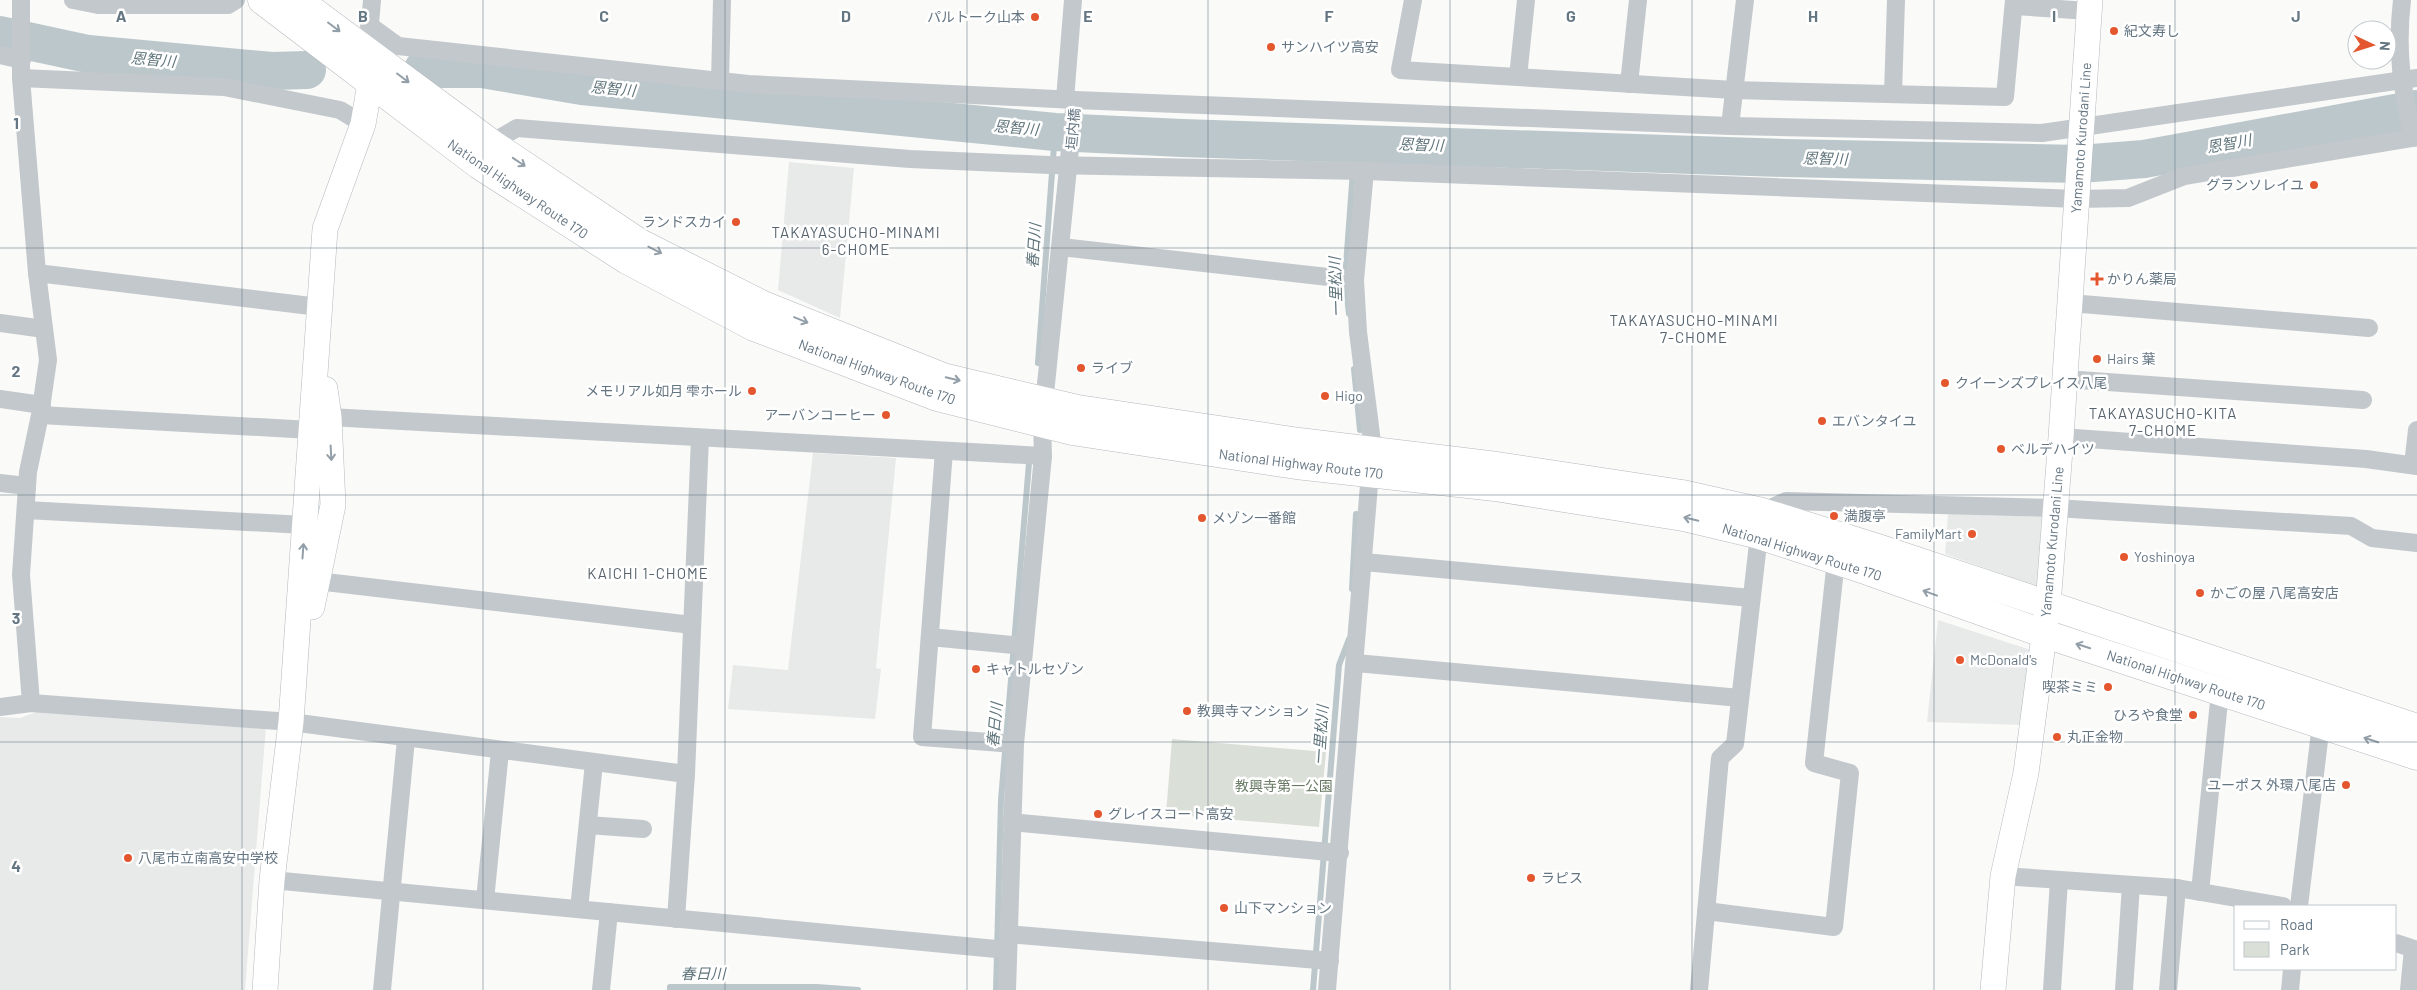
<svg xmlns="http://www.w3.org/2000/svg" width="2417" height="990" font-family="Barlow,'Noto Sans JP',sans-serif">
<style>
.built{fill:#e8e9e9}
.green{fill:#dadfd7}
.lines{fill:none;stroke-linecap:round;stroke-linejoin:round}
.stream{stroke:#bbc7cb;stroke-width:6}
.river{stroke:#bbc7cb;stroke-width:38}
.secondary-casing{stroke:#b3babf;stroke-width:26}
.highway-casing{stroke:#b4b9bd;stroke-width:29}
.street{stroke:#c3c8cc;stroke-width:18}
.secondary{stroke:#fff;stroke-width:25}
.highway{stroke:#fff;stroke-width:28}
.oneway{stroke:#939fa8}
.grid{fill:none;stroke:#657683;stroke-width:1;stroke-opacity:0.55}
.poi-dot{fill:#e4572e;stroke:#fff;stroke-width:2}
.labels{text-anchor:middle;stroke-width:5;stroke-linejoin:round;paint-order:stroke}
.poi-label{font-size:14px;fill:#657683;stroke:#fff;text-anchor:start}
.street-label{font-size:14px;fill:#657683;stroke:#fff}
.park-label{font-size:14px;fill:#687a64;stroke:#fff}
.water-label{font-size:15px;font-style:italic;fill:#60757c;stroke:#fff}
.neighbourhood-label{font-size:15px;letter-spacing:1px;fill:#57646e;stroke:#fff}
.grid-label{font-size:16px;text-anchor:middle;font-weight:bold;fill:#657683;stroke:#fff;stroke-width:5;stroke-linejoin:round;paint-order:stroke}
</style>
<rect width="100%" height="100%" fill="#fafaf8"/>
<g class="built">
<path d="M789,162L854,168L840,318L778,290Z"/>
<path d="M813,453L896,458L876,668L881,669L875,719L728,709L733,665L788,670Z"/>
<path d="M1948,514L2048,517L2039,587L1945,554Z"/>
<path d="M1938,620L2034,651L2024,725L1927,722Z"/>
<path d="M39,711L266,726L245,990H0V717L20,718Z"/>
</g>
<path class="green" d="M1172,739L1326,752L1319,827L1166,814Z"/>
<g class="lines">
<g class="stream">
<path d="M1349,314L1345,279L1355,143"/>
<path d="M1038,363L1055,132"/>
<path d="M1354,369L1360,430"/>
<path d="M1352,589L1356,514"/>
<path d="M670,990V987H817L858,990"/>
<path d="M996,990L1001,800L1029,463"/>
<path d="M1313,990L1339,665L1349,639"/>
</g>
<g class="river">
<path d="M0,35L88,54L272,71L307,70"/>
<path d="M423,69H482L582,86L1055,132L1182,138L1784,158L2080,164L2144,159L2417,109"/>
</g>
<defs>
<g id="secondary">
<path d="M312,607L333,505L329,417L325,389"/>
<path d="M265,990L272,880L291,722L325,229L363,124L370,84"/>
<path d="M1993,990L2003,876L2026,773L2048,605L2061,437L2090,0"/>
</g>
<g id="highway">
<path d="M262,0L479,165L627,260L754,327L937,397L1072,431L1296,465L1495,487L1683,517L1759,535L1868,571L2042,633L2417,756"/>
<path d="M298,0L491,143L640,243L763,305L943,377L1078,409L1299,442L1497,466L1682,494L1762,512L1878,548L2417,728"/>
</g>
</defs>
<use href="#secondary" class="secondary-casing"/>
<use href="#highway" class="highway-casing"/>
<g class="street">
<path d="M21,0V78L37,273L48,360L40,415L28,472L21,575L31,703"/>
<path d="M73,0L98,5H228L236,0"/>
<path d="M1413,0L1400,70L1734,90L2005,97L2014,0"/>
<path d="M2402,0C2396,51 2402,88 2413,138"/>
<path d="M2014,6L2089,11"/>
<path d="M369,25L398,46L748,84L1075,100L1730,126L2042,133L2417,78"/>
<path d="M369,36L372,0"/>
<path d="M0,55L22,60"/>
<path d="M1518,77L1526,0"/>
<path d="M21,78L224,87L340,110L363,124"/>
<path d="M720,81L722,0"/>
<path d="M1629,84L1638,0"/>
<path d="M1893,94L1896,0"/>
<path d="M1065,99L1073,0"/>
<path d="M1730,126L1745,0"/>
<path d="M491,143L517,128L910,159L1049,165L1365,171L2077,199L2128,198L2184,176L2417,137"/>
<path d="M1365,171L1355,280L1358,332L1373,450"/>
<path d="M1061,247L1355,280"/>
<path d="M37,273L319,307"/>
<path d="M2070,303L2369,328"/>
<path d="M0,323L44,329"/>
<path d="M2065,379L2363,400"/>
<path d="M0,399L42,405"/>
<path d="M40,415L311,430"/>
<path d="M329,417L1043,456"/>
<path d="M2061,437L2366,459L2417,466"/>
<path d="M944,451L922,737L1015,744"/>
<path d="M2413,465L2417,430"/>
<path d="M0,483L27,486"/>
<path d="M26,510L304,525"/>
<path d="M1762,512L1786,501L2055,508L2351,526L2372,538L2417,543"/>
<path d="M1364,562L1751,598"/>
<path d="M317,581L692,625"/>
<path d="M930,637L1024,646"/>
<path d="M1356,663L1740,698"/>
<path d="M0,707L31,703L291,722L686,774"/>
<path d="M1011,822L1340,853"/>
<path d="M588,825L643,829"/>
<path d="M2003,876L2177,888L2283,906"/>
<path d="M272,880L1007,950"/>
<path d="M2200,892L2220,691"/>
<path d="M485,900L500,751"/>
<path d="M2299,906L2322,716"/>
<path d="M579,909L594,763"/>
<path d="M1706,911L1834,927L1850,773L1814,763L1836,560"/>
<path d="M676,919L686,774L700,438"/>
<path d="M1008,934L1330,961"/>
<path d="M2396,943L2417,950"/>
<path d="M382,990L406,739"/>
<path d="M601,990L609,912"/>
<path d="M1007,990L1015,744L1043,456L1042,423L1075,100"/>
<path d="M1327,990L1370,473"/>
<path d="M1699,990L1720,758L1735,744L1759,535"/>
<path d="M2052,990L2059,880"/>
<path d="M2124,990L2131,885"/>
<path d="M2168,990L2177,888"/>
<path d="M2290,990L2292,969"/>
<path d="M2409,990L2413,949"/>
</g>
<use href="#secondary" class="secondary"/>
<use href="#highway" class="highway"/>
</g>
<defs><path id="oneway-shaft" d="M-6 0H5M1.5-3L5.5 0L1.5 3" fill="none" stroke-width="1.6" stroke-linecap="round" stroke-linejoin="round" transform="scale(1.25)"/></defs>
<g class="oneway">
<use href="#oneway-shaft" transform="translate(334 27) rotate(37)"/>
<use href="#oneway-shaft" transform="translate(403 78) rotate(37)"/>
<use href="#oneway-shaft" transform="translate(519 162) rotate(34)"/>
<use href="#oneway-shaft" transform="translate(655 250) rotate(27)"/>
<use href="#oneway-shaft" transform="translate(801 320) rotate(22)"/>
<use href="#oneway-shaft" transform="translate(953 379) rotate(13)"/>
<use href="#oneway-shaft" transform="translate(331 453) rotate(87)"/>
<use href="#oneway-shaft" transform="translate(1691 519) rotate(-167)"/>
<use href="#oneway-shaft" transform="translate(303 551) rotate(-86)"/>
<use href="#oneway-shaft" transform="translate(1930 593) rotate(-160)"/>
<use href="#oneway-shaft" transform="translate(2083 646) rotate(-162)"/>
<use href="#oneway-shaft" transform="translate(2371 740) rotate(-162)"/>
</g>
<path class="grid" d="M242,0V990M483,0V990M725,0V990M967,0V990M1208,0V990M1450,0V990M1692,0V990M1934,0V990M2175,0V990M0,248H2417M0,495H2417M0,742H2417"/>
<g class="poi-dot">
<circle cx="1035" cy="17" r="5"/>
<circle cx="2114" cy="31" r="5"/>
<circle cx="1271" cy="47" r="5"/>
<circle cx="2314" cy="185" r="5"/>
<circle cx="736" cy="222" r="5"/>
<path d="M2094.5 271.5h5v5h5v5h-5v5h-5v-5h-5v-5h5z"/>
<circle cx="2097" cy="359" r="5"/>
<circle cx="1081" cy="368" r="5"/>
<circle cx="1945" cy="383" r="5"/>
<circle cx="752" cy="391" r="5"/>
<circle cx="1325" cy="396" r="5"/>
<circle cx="886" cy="415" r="5"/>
<circle cx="1822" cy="421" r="5"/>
<circle cx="2001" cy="449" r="5"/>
<circle cx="1834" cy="516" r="5"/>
<circle cx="1202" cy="518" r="5"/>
<circle cx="1972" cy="534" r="5"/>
<circle cx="2124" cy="557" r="5"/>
<circle cx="2200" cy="593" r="5"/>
<circle cx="1960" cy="660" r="5"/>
<circle cx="976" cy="669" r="5"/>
<circle cx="2108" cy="687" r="5"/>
<circle cx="1187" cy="711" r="5"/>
<circle cx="2193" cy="715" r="5"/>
<circle cx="2057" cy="737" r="5"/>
<circle cx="2346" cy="785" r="5"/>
<circle cx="1098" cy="814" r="5"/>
<circle cx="128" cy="858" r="5"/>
<circle cx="1531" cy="878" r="5"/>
<circle cx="1224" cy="908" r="5"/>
</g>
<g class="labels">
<g class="poi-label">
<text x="1025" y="22" text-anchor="end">パルトーク山本</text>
<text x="2124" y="36">紀文寿し</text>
<text x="1281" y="52">サンハイツ高安</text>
<text x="2304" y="190" text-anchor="end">グランソレイユ</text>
<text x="726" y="227" text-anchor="end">ランドスカイ</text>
<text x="2107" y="284">かりん薬局</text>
<text x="2107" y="364">Hairs 葉</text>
<text x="1091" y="373">ライブ</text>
<text x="1955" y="388">クイーンズプレイス八尾</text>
<text x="742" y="396" text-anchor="end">メモリアル如月 雫ホール</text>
<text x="1335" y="401">Higo</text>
<text x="876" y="420" text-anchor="end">アーバンコーヒー</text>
<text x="1832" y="426">エバンタイユ</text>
<text x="2011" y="454">ベルデハイツ</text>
<text x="1844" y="521">満腹亭</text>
<text x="1212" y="523">メゾン一番館</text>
<text x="1962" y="539" text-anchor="end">FamilyMart</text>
<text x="2134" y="562">Yoshinoya</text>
<text x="2210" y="598">かごの屋 八尾高安店</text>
<text x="1970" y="665">McDonald's</text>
<text x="986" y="674">キャトルセゾン</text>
<text x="2098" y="692" text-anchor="end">喫茶ミミ</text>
<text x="1197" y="716">教興寺マンション</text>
<text x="2183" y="720" text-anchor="end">ひろや食堂</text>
<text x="2067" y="742">丸正金物</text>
<text x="2336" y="790" text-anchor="end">ユーポス 外環八尾店</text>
<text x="1108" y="819">グレイスコート高安</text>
<text x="138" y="863">八尾市立南高安中学校</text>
<text x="1541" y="883">ラピス</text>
<text x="1234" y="913">山下マンション</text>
</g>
<g class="street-label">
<text transform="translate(1073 129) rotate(-85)" y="5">垣内橋</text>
<text transform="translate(2081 138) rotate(-86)" y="5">Yamamoto Kurodani Line</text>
<text transform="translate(518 189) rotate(34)" y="5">National Highway Route 170</text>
<text transform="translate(877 372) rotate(20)" y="5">National Highway Route 170</text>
<text transform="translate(1301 464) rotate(7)" y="5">National Highway Route 170</text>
<text transform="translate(2052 542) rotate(-85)" y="5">Yamamoto Kurodani Line</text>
<text transform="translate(1802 552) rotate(17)" y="5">National Highway Route 170</text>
<text transform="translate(2186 680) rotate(18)" y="5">National Highway Route 170</text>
</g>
<g class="park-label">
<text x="1284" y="791">教興寺第一公園</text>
</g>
<g class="water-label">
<text transform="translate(153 60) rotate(5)" y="5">恩智川</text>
<text transform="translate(613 89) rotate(5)" y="5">恩智川</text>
<text transform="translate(1016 128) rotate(5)" y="5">恩智川</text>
<text transform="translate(2229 144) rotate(-10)" y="5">恩智川</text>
<text transform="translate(1421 145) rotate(2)" y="5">恩智川</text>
<text transform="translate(1825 159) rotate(1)" y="5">恩智川</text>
<text transform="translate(1034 246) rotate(-86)" y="5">春日川</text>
<text transform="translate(1336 287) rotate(-92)" y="5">一里松川</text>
<text transform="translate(995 725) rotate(-85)" y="5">春日川</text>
<text transform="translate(1321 735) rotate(-86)" y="5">一里松川</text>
<text x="703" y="979">春日川</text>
</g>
<g class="neighbourhood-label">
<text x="856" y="238">TAKAYASUCHO-MINAMI<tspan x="856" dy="17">6-CHOME</tspan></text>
<text x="1694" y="326">TAKAYASUCHO-MINAMI<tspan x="1694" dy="17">7-CHOME</tspan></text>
<text x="2163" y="419">TAKAYASUCHO-KITA<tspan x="2163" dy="17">7-CHOME</tspan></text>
<text x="648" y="579">KAICHI 1-CHOME</text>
</g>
</g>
<g class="grid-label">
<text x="121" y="22">A</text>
<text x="363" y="22">B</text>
<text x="604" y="22">C</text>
<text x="846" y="22">D</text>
<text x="1088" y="22">E</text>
<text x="1329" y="22">F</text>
<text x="1571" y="22">G</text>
<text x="1813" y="22">H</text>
<text x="2054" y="22">I</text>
<text x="2296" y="22">J</text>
<text x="16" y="129">1</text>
<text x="16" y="377">2</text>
<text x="16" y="624">3</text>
<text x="16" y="872">4</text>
</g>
<rect x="2234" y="905" width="162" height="65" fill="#ffffff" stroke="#c1c8cd"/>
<rect x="2244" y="921" width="25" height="8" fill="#ffffff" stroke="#c1c8cd"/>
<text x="2280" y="930" font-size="15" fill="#657683">Road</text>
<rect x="2244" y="942" width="25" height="15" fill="#dadfd7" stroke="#c1c8cd"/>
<text x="2280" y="955" font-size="15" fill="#657683">Park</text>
<g transform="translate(2372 45) rotate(94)"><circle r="24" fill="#ffffff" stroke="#c1c8cd"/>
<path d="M0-4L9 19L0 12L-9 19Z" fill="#e4572e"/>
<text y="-8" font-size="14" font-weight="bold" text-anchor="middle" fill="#657683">N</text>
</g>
</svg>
